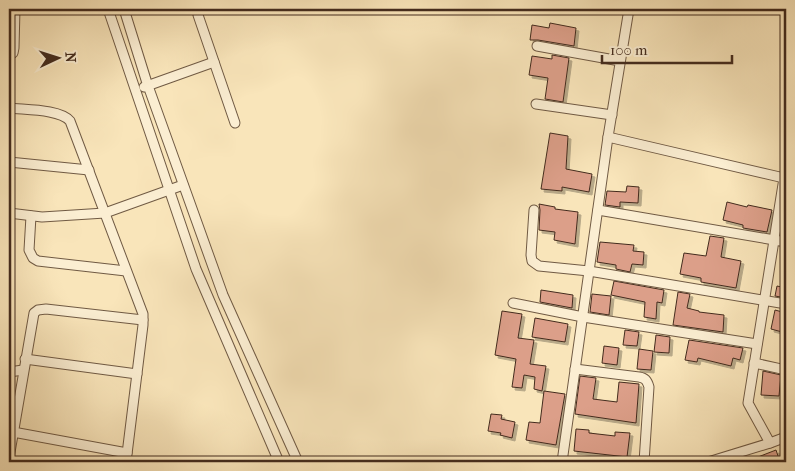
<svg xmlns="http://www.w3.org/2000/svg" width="795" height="471" font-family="'IM FELL French Canon',serif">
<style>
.building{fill:#dc9f89;stroke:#432b1d;filter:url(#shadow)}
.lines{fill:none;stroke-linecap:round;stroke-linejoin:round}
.minor-casing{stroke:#705a44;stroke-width:11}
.minor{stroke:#fbeed2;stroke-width:9}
</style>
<defs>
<filter id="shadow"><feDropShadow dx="3" dy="3" stdDeviation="0" flood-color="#0004"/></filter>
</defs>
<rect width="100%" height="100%" fill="#f9e5ba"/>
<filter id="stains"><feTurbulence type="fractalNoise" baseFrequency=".004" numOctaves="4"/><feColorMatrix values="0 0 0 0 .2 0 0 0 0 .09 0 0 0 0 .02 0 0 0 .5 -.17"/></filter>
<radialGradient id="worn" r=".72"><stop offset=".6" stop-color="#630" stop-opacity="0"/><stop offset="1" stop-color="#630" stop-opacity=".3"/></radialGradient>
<g class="building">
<path d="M550,23L576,28L574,46L538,40H530L532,25L549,28Z"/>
<path d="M552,55L569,58L563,102L545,99L548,78L529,75L532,56L552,59Z"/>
<path d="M550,133L568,136L566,169L592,174L589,192L562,187V191L541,189Z"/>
<path d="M627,186L639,187L638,203L620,202V207L605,205L607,191L626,192Z"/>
<path d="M727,202L747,207L748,205L772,210L767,232L743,228V225L723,220Z"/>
<path d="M539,204L555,207V209L578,212L575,244L554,240L555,232L539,230L540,210Z"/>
<path d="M710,236L724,238L721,257L741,261L736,288L701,282V278L680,274L684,253L706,256Z"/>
<path d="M600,242L634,245L633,251L644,252L643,265L632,264L630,272L616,269V265L597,262Z"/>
<path d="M614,281L664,290L662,303L657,302L656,319L644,317L645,302L611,295Z"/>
<path d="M777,286L786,288V298L775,296Z"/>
<path d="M541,290L573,295L572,308L540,302Z"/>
<path d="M678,292L690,294L687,308L699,311V312L724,315L723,332L673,325Z"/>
<path d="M592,294L611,296L609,315L590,312Z"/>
<path d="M775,310L786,313V333L771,329Z"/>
<path d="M502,311L522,314L518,338L534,340L530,364L546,366L542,391L534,389L535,377L524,375L522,388L512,387L516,359L495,355Z"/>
<path d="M535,318L568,324L565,342L532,337Z"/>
<path d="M625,330L639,332L637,346L623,345Z"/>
<path d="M656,335L670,337L669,353L654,352Z"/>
<path d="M689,340L743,348L740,360L733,358L731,366L698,358L697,362L685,360Z"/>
<path d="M604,346L619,348L617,365L602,363Z"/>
<path d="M639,349L653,351L651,370L637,369Z"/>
<path d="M763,371L781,375L779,396L761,395Z"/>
<path d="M580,376L596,378L593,399L617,402L619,382L639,384L636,423L575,414Z"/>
<path d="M544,391L565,394L556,445L526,440L529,422L540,423Z"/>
<path d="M491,414L502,415L501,419L515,422L512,438L500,435L501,433L488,431Z"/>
<path d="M576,429L589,430V433L615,436V432L630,433L627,457L574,451Z"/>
<path d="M776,450L780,462H760L758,457Z"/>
</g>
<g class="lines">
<defs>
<g id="minor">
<path d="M108,9L196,269L279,462"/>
<path d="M124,9L147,83L223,295L298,462"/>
<path d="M198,15L235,123"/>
<path d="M537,46L620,61"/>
<path d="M9,55L13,53L14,48L15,9"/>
<path d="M144,87L214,62"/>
<path d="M536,104L612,115"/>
<path d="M9,108C25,110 60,109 70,121L143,314V325L126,462"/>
<path d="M608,137L784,178"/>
<path d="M9,162L89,170"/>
<path d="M786,178H784L748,403L770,443L786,437"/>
<path d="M534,210L531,255L532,261L539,266L589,271L786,304"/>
<path d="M598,210L786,242"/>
<path d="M9,213L42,217L105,213L183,185"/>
<path d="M31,216L29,250L33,258L38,261L126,271"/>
<path d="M513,303L583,317L757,344"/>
<path d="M25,359L137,374"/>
<path d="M754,363L786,370"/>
<path d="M575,369L639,377C645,378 647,380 649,387L644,462"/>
<path d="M9,372L23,370"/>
<path d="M13,432L127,453"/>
<path d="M9,458L34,313L38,310L46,309L143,320"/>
<path d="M562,462L608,137L629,9"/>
<path d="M708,462L770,443"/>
</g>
</defs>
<use href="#minor" class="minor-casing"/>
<use href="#minor" class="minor"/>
</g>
<rect width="795" height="471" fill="none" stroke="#f9e5ba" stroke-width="30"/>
<rect x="10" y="10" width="775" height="451" fill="none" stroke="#432b1d" stroke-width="2.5"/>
<rect x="15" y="15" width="765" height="441" fill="none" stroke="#432b1d"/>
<g transform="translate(58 58) rotate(86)" stroke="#fbeed2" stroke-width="4" paint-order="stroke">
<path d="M0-4L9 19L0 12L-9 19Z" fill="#432b1d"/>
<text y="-8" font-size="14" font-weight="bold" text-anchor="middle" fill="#432b1d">N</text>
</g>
<path d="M602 55v8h130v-8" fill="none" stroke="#432b1d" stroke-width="2.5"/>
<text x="610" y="55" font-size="15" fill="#432b1d" stroke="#fbeed2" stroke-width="4" paint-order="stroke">100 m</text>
<rect width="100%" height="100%" filter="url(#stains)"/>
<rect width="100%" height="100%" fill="url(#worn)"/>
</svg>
